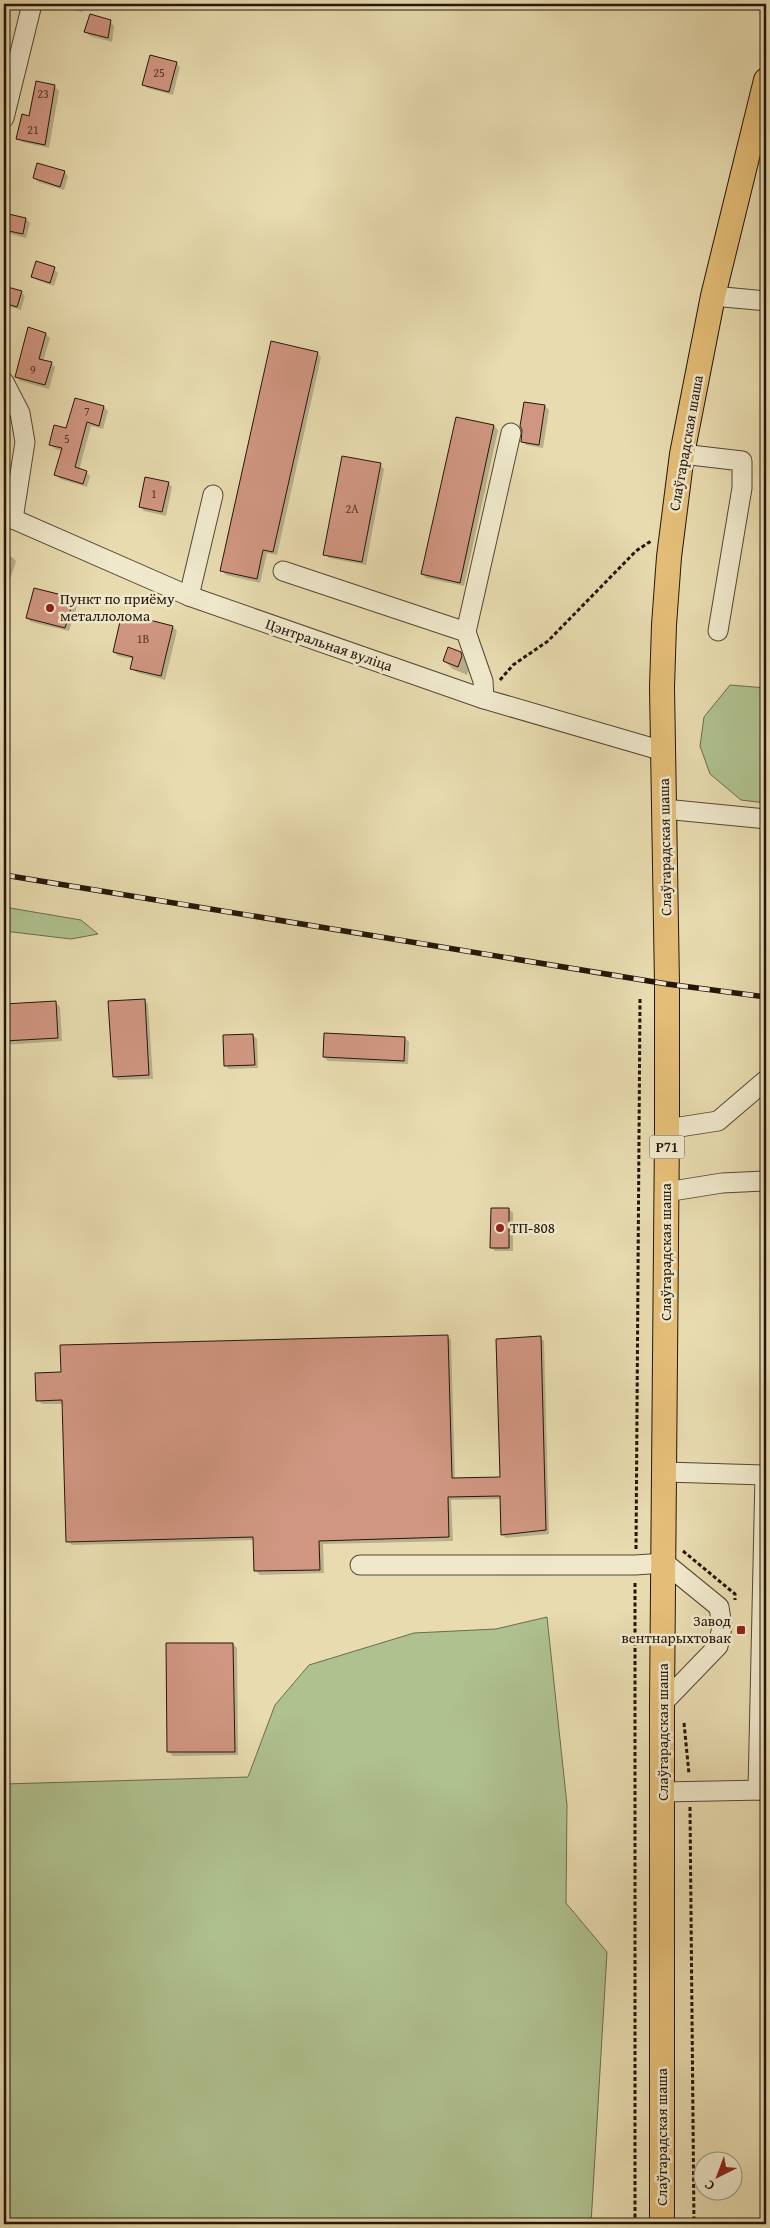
<svg xmlns="http://www.w3.org/2000/svg" width="770" height="2228" font-family="'Gentium Book Plus',serif">
<style>
.green{fill:#afc18f;stroke:#6a6b4c}
.shadow{fill:#0003}
.building{fill:#d09681;stroke:#251509}
.lines{fill:none;stroke-linecap:round;stroke-linejoin:round}
.minor-casing{stroke:#564632;stroke-width:21}
.major-casing{stroke:#251509;stroke-width:26}
.path{stroke:#251509;stroke-width:3;stroke-dasharray:4 2.5;stroke-linecap:butt}
.minor{stroke:#efe8cb;stroke-width:19}
.major{stroke:#e4be78;stroke-width:24}
.rail-casing{stroke:#251509;stroke-width:5.5}
.rail{stroke:#efe8cb;stroke-width:4;stroke-dasharray:11;stroke-linecap:butt}
.poi-dot{fill:#8f2418;stroke:#efe8cb;stroke-width:2}
.labels{text-anchor:middle;stroke-width:5;stroke-linejoin:round;paint-order:stroke}
.number-label{font-size:12px;fill:#503527}
.shield{fill:#efe8cb;stroke:#625443;stroke-width:1}
.shield-label{font-size:14px;font-weight:bold;fill:#251509}
.street-label{font-size:15px;fill:#251509;stroke:#efe8cb}
.poi-label{font-size:15px;fill:#251509;stroke:#efe8cb;text-anchor:start}
</style>
<rect width="100%" height="100%" fill="#e7dbaf"/>
<filter id="stains"><feTurbulence type="fractalNoise" baseFrequency=".004" numOctaves="4"/><feColorMatrix values="0 0 0 0 .2 0 0 0 0 .09 0 0 0 0 .02 0 0 0 .5 -.17"/></filter>
<radialGradient id="worn" r=".72"><stop offset=".6" stop-color="#630" stop-opacity="0"/><stop offset="1" stop-color="#630" stop-opacity=".3"/></radialGradient>
<g class="green">
<path d="M730,685L766,688V803L741,800L710,774L700,746L704,717Z"/>
<path d="M4,907L81,920L98,934L71,939L4,931Z"/>
<path d="M547,1617L567,1805L566,1903L607,1952L591,2224H4V1784L248,1777L275,1705L309,1665L414,1633L496,1629Z"/>
</g>
<g class="shadow">
<path d="M61,4H84L82,12L65,8Z"/>
<path d="M110,22L114,26L112,42L90,36L86,32Z"/>
<path d="M176,63L180,67L173,95L147,88L143,84Z"/>
<path d="M54,86L59,91L49,148L22,142L18,138L30,117Z"/>
<path d="M64,172L68,176L64,190L38,182L34,178Z"/>
<path d="M4,215L26,219L30,223L26,238L4,232Z"/>
<path d="M54,269L58,273L54,286L37,280L33,276Z"/>
<path d="M4,287L21,292L25,296L21,310L4,305Z"/>
<path d="M29,328L46,334L50,338L43,361L51,363L55,367L49,389L20,381L16,377Z"/>
<path d="M317,353L321,357L277,555L267,553L260,583L226,575L222,571Z"/>
<path d="M545,406L549,410L543,448L526,445L522,441L523,430Z"/>
<path d="M104,407L108,411L103,429L91,426L79,470L86,472L90,476L87,487L60,479L56,475L63,451L55,449L51,445Z"/>
<path d="M457,418L494,426L498,430L464,586L426,578L422,574Z"/>
<path d="M380,465L384,469L366,565L329,558L325,554Z"/>
<path d="M168,483L172,487L166,516L144,511L140,507Z"/>
<path d="M4,555L12,557L16,561L6,592L4,591Z"/>
<path d="M35,589L74,599L78,603L69,631L31,622L27,618Z"/>
<path d="M173,627L177,631L165,680L136,672L132,668L134,659L118,656L114,652Z"/>
<path d="M460,653L470,665L467,675L453,669L444,661Z"/>
<path d="M144,1000L148,1004L153,1079L118,1080L114,1076Z"/>
<path d="M56,1003L60,1007L62,1041L4,1045V1006Z"/>
<path d="M253,1035L257,1039L258,1068L229,1069L225,1065Z"/>
<path d="M405,1038L409,1042L408,1064L328,1061L324,1057Z"/>
<path d="M509,1209L513,1213V1251H495L491,1247Z"/>
<path d="M447,1336L451,1340L455,1479L501,1478L540,1337L544,1341L549,1534L506,1538L502,1534L501,1499L451,1500L453,1541L323,1544L324,1573L260,1575L256,1571L255,1540L72,1545L68,1541L63,1404H42L38,1400L62,1374Z"/>
<path d="M233,1644L237,1648L238,1755L173,1756L169,1752Z"/>
</g>
<g class="building">
<path d="M90,14L111,20L108,38L84,32Z"/>
<path d="M150,55L177,62L169,92L142,85Z"/>
<path d="M36,81L55,85L45,145L16,139L22,114L29,116Z"/>
<path d="M37,163L65,171L60,187L33,178Z"/>
<path d="M4,213L26,218L23,234L4,230Z"/>
<path d="M36,261L55,267L50,283L31,277Z"/>
<path d="M4,286L22,291L17,307L4,303Z"/>
<path d="M28,327L46,333L39,359L52,362L45,385L15,377Z"/>
<path d="M271,341L318,352L273,552L263,550L257,579L220,571Z"/>
<path d="M75,398L104,406L99,426L87,422L75,467L87,471L83,484L54,475L62,448L49,445L54,425L66,428Z"/>
<path d="M524,402L545,405L539,445L521,442L522,430L520,426Z"/>
<path d="M456,417L494,425L460,583L421,574Z"/>
<path d="M342,456L381,463L362,562L323,555Z"/>
<path d="M145,477L169,482L162,512L139,507Z"/>
<path d="M34,588L74,598L65,628L26,618Z"/>
<path d="M122,613L173,626L161,676L130,669L133,657L113,652Z"/>
<path d="M448,647L461,652L462,656L458,667L443,661Z"/>
<path d="M145,999L149,1075L113,1077L108,1001Z"/>
<path d="M56,1001L58,1038L4,1041V1004Z"/>
<path d="M324,1033L405,1037L404,1061L323,1057Z"/>
<path d="M253,1034L255,1065L224,1066L223,1035Z"/>
<path d="M491,1208H509V1248H490Z"/>
<path d="M448,1335L452,1478L500,1477L496,1339L541,1336L546,1530L501,1535L500,1496L448,1497L449,1537L319,1541L320,1570L254,1571L253,1537L66,1542L62,1400L36,1401L35,1373L61,1372L60,1345Z"/>
<path d="M166,1643H233L235,1752H167Z"/>
</g>
<g class="lines">
<defs>
<g id="minor">
<path d="M4,118L32,4"/>
<path d="M713,296L766,301"/>
<path d="M4,382L20,413L25,442L13,519"/>
<path d="M682,454L742,461V488L718,631"/>
<path d="M4,515L189,596L484,699L663,751"/>
<path d="M283,571L466,632L483,681L484,699"/>
<path d="M189,596L213,495"/>
<path d="M466,632L511,433"/>
<path d="M664,809L766,819"/>
<path d="M667,1129L718,1121L766,1080"/>
<path d="M666,1192L722,1183L766,1181"/>
<path d="M665,1472L766,1475"/>
<path d="M360,1565H635L665,1563L719,1607L722,1627L718,1646L662,1704"/>
<path d="M758,1790L765,1475"/>
<path d="M663,1792L766,1790"/>
</g>
<path id="major" d="M662,2224V1704L667,1129V984L662,687L664,625L669,557L682,454L713,296L766,80"/>
</defs>
<use href="#minor" class="minor-casing"/>
<use href="#major" class="major-casing"/>
<g class="path">
<path d="M500,680L513,665L548,641L636,551L651,541"/>
<path d="M761,837L766,845"/>
<path d="M636,1549L640,999"/>
<path d="M683,1551L735,1594V1600"/>
<path d="M684,1723L689,1774"/>
<path d="M690,1807L694,2224"/>
<path d="M635,2224V1582"/>
</g>
<use href="#minor" class="minor"/>
<use href="#major" class="major"/>
<defs>
<path id="rail" d="M4,875L667,984L766,997"/>
</defs>
<use href="#rail" class="rail-casing"/>
<use href="#rail" class="rail"/>
</g>
<g class="poi-dot">
<circle cx="50" cy="608" r="5"/>
<circle cx="500" cy="1228" r="5"/>
<rect x="736" y="1625" width="10" height="10" rx="2.5"/>
</g>
<g class="labels">
<g class="number-label">
<text x="159" y="77">25</text>
<text x="43" y="98">23</text>
<text x="33" y="134">21</text>
<text x="33" y="374">9</text>
<text x="87" y="416">7</text>
<text x="67" y="443">5</text>
<text x="154" y="498">1</text>
<text x="352" y="513">2А</text>
<text x="143" y="643">1В</text>
</g>
<rect class="shield" x="649.5" y="1135.5" width="35" height="23" rx="4"/>
<g class="shield-label">
<text x="667" y="1152">Р71</text>
</g>
<g class="street-label">
<text transform="translate(686 443) rotate(-80)" y="5">Слаўгарадская шаша</text>
<text transform="translate(329 645) rotate(19)" y="5">Цэнтральная вуліца</text>
<text transform="translate(665 847) rotate(-91)" y="5">Слаўгарадская шаша</text>
<text transform="translate(666 1252) rotate(-90)" y="5">Слаўгарадская шаша</text>
<text transform="translate(663 1732) rotate(-90)" y="5">Слаўгарадская шаша</text>
<text transform="translate(662 2137) rotate(-90)" y="5">Слаўгарадская шаша</text>
</g>
<g class="poi-label">
<text x="60" y="604">Пункт по приёму<tspan x="60" dy="17">металлолома</tspan></text>
<text x="510" y="1233">ТП-808</text>
<text x="731" y="1626" text-anchor="end">Завод<tspan x="731" dy="17">вентнарыхтовак</tspan></text>
</g>
</g>
<rect width="770" height="2228" fill="none" stroke="#e7dbaf" stroke-width="20"/>
<rect x="5" y="5" width="760" height="2218" fill="none" stroke="#251509" stroke-width="2.5"/>
<rect x="10" y="10" width="750" height="2208" fill="none" stroke="#251509"/>
<g transform="translate(718 2176) rotate(222)"><circle r="24" fill="#efe8cb" stroke="#9e947d"/>
<path d="M0-4L9 19L0 12L-9 19Z" fill="#8f2418"/>
<text y="-8" font-size="14" font-weight="bold" text-anchor="middle" fill="#251509">С</text>
</g>
<rect width="100%" height="100%" filter="url(#stains)"/>
<rect width="100%" height="100%" fill="url(#worn)"/>
</svg>
